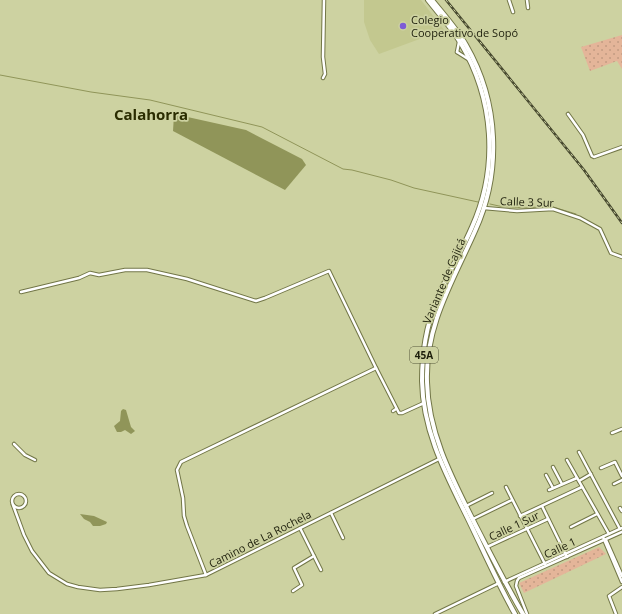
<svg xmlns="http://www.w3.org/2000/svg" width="622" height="614" font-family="'Open Sans',sans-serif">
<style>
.built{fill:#c3c88f}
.grass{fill:url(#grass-dots)}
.water{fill:#909559}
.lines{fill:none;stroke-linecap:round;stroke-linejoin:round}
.stream{stroke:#909559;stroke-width:1}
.minor-casing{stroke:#727647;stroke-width:4.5}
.highway-casing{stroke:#727647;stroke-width:6}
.minor{stroke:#fff;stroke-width:2.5}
.highway{stroke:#fff;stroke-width:4}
.rail-casing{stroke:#46482e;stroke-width:2.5}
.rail{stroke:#cdd2a1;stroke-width:1;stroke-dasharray:3;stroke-linecap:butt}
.poi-dot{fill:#7d5bd5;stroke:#cdd2a1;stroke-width:1.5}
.labels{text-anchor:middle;stroke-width:3.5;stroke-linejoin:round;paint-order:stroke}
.shield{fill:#cdd2a1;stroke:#525438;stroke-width:1}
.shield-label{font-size:10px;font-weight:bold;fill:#1d1e0b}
.poi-label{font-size:11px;fill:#1d1e0b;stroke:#cdd2a1;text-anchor:start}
.street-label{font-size:11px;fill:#1d1e0b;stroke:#cdd2a1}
.district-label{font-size:15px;font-weight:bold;fill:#2a2c00;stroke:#cdd2a1}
</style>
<defs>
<pattern id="grass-dots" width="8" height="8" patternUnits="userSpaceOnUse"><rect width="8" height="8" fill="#e4b599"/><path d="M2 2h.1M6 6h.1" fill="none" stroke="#c39b82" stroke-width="1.8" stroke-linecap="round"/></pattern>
</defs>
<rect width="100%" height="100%" fill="#cdd2a1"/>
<path class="built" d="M364,0H421L444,30L379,54L370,40L364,22Z"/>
<g class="grass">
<path d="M622,35V69L617,61L590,71L581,47Z"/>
<path d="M599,547L606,554L524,593L519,583Z"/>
</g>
<g class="water">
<path d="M174,114L246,130L302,159L306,165L285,190L173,131Z"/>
<path d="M123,409L126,410L131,427L135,431L131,434L125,430L121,432H117L114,426L120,421L121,411Z"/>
<path d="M80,514L94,516L107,522L106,524L100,526H93L90,522L84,519Z"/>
</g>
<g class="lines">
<g class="stream">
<path d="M0,75L91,92L150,100L262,127L343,169L352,170L391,180L414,188L478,202"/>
<path d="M490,204L499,206L525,208L550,206L576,214"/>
</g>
<defs>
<g id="minor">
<path d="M509,0L513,12"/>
<path d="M527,0L528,8"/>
<path d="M457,52L468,59"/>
<path d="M457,52L459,42"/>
<path d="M323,78L325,74L323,57L324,0"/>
<path d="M568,114L583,135L592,156L594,157L622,147"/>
<path d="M484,208L517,211L553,209L580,218L600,229L611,253L622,257"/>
<path d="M21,292L79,278L90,273L99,275L125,270H147L187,279L256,301L265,298L329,271L376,368L399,413H402L424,403"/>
<path d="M393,411L396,409"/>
<path d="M612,433L622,429"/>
<path d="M14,444L25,455L35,460"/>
<path d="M579,452L620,529"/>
<path d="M567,460L609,534"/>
<path d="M553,467L562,484"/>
<path d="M601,468L615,462L622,476"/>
<path d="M546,475L553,488"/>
<path d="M579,481L591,474"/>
<path d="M614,484L622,480"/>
<path d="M506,487L545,564"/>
<path d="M549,490L577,478"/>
<circle cx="19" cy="501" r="7"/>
<path d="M13,505L24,535L32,551L49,573L67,584L78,587L100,590L117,589L149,585L206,575L439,459"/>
<path d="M466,506L492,493"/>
<path d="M542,506L567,557"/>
<path d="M620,508L622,511"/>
<path d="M331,513L343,538"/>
<path d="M520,516L582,487"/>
<path d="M473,519L512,500"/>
<path d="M571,527L597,514"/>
<path d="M300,528L321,570"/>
<path d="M603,537L622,582"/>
<path d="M606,540L622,576"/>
<path d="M487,547L548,519"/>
<path d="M206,575L187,526L184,516L183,498L177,470L181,462L376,368"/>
<path d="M504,582L622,528"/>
<path d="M293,591L302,585L294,568L314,556"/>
<path d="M435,614L499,583"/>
<path d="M527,614L516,586L517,581L519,578L622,532"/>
<path d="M616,614L609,596L622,587"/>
</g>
<g id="highway">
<path d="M428,0C439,14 451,27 460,42C494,99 499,167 472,227C461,253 446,276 436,302C426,327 422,354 422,381C423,433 447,476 469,521C484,552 498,584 515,614"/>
<path d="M432,0C444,15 457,29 466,45C499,102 502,172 475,231C453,281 425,325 427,382C428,434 453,480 476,526C491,555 506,585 523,614"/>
</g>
</defs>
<use href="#minor" class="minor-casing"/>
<use href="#highway" class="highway-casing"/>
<use href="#minor" class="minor"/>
<use href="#highway" class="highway"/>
<defs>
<path id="rail" d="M446,0L584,170L622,223"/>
</defs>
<use href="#rail" class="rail-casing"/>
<use href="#rail" class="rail"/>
</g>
<circle class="poi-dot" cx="403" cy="26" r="4"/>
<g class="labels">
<rect class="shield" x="410" y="347" width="28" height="16" rx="3"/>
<g class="shield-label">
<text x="424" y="359">45A</text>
</g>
<g class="poi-label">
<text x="411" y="24">Colegio<tspan x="411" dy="13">Cooperativo de Sopó</tspan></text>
</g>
<g class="street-label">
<text transform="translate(527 202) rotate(2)" y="4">Calle 3 Sur</text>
<text transform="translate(444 281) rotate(-67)" y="4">Variante de Cajicá</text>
<text transform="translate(514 526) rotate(-25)" y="4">Calle 1 Sur</text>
<text transform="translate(260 539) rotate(-27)" y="4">Camino de La Rochela</text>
<text transform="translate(560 548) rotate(-25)" y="4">Calle 1</text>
</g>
<g class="district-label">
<text x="151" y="120">Calahorra</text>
</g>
</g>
</svg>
